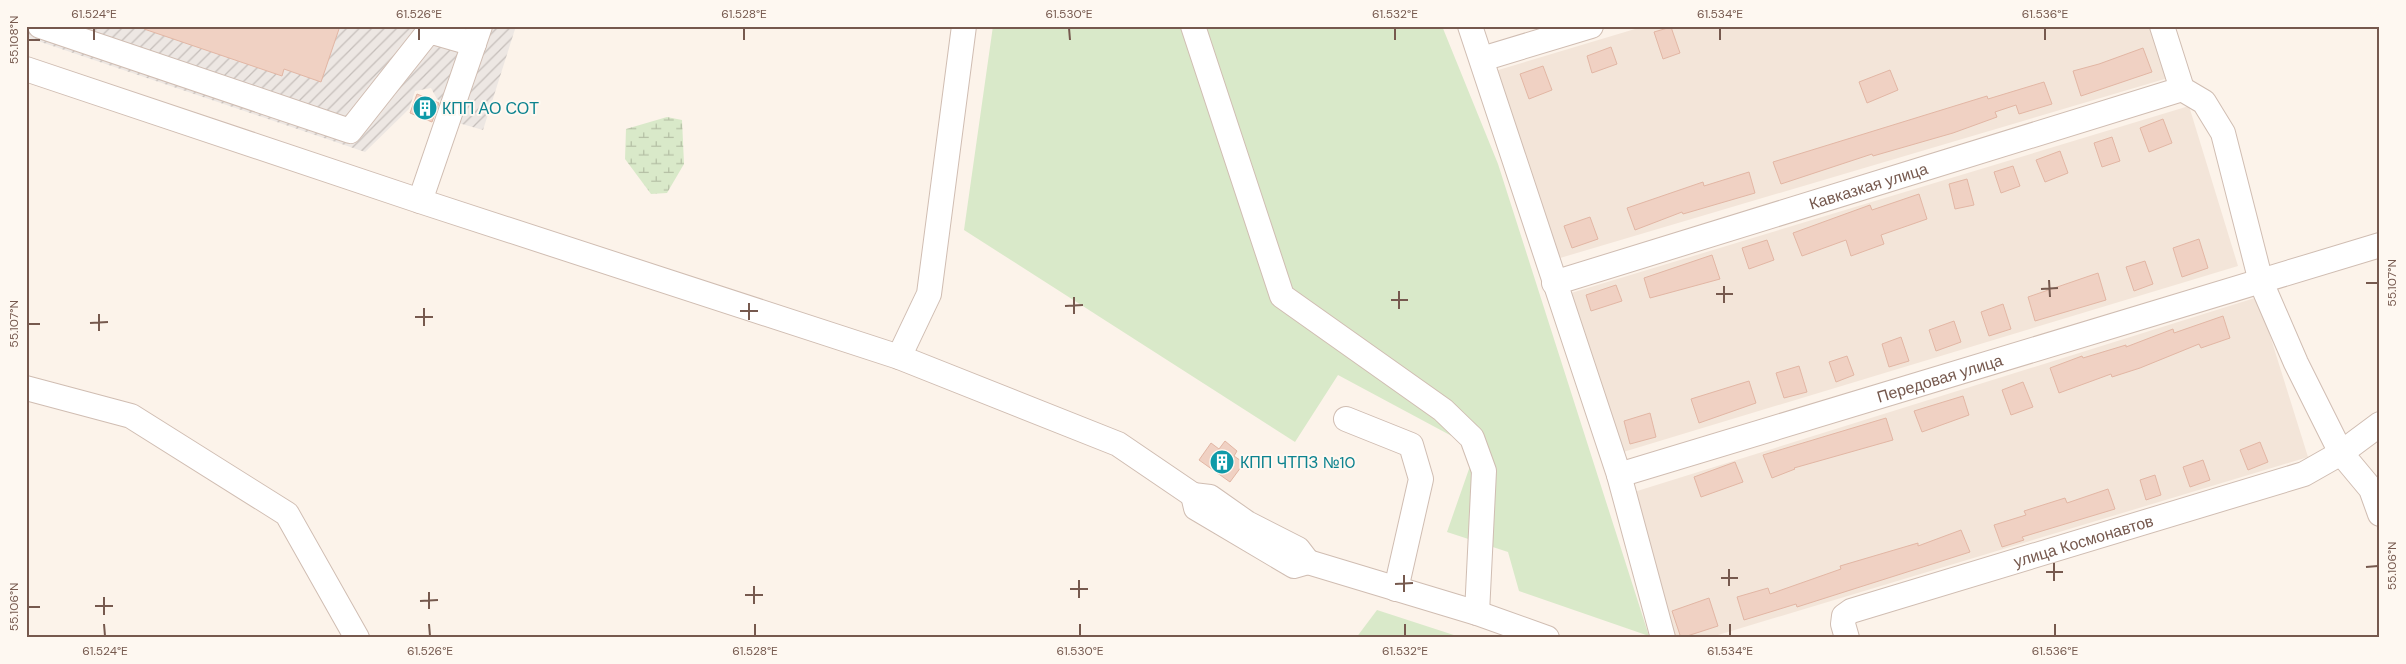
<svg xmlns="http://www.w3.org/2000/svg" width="2406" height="664" font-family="'DM Sans',sans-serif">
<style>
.residential{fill:#f3e5d9}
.industrial{fill:url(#industrial-furrows)}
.grass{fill:#d9e9c9}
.wetland{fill:url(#wetland-marsh)}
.building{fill:#f0d1c3;stroke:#e2b6a4}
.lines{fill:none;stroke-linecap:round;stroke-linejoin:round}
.minor-casing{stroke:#d0bdb2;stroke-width:26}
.minor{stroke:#fff;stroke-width:24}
.ticks{fill:none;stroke:#76594e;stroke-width:2}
.labels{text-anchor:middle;stroke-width:4;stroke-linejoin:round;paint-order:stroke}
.culture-label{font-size:16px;fill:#0d838f;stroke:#fef8f1;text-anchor:start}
.street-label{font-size:16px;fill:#76594e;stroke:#fef8f1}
.neatline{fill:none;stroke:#76594e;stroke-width:2}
.ticks-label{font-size:12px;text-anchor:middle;fill:#76594e}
</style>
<defs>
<pattern id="industrial-furrows" width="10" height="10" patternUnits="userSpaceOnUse" patternTransform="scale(1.25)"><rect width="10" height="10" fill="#ede7e3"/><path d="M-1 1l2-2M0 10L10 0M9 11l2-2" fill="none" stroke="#c5beba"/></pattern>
<pattern id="wetland-marsh" width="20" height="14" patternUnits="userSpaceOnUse" patternTransform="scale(1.25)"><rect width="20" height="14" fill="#d9e9c9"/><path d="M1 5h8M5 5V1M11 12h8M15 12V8" fill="none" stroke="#b5c0a5"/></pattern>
</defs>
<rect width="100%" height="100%" fill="#fcf3ea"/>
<g class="residential">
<path d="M1645,26H2153L2168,78L1560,258L1495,71Z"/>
<path d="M2189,106L2238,266L1620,453L1571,293Z"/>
<path d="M2258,297L2308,457L1708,638H1675L1634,492Z"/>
</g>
<path class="industrial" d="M26,26H516L483,130L455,122L452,108L437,99L431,88L415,91L409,109L365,152L26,37Z"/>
<g class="grass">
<path d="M993,26H1442L1498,164L1649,636L1519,591L1508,552L1447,532L1476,449L1338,375L1295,442L964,230Z"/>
<path d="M1377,610L1463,638H1356Z"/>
</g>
<path class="wetland" d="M667,117L682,120L684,164L667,193L651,194L625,159L626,129Z"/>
<g class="building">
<path d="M145,26H340L321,82L284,69L282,76L144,29Z"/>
<path d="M1671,27L1680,53L1663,59L1654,32Z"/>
<path d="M1611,47L1617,64L1592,73L1587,56Z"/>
<path d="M2143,48L2152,72L2081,96L2073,71L2099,64Z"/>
<path d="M1543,66L1552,90L1529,99L1520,74Z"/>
<path d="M1890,70L1898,90L1867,103L1859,82Z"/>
<path d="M2044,82L2052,104L2019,114L2016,105L1995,112L1997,117L1953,133L1873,156L1872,154L1781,184L1773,162L1987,96L1988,99Z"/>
<path d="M417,94L439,103L432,122L410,113Z"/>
<path d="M2163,119L2172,143L2149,152L2140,128Z"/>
<path d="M2112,137L2120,161L2102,167L2094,143Z"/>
<path d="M2060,151L2068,173L2045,182L2036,160Z"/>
<path d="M2013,166L2020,186L2001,193L1994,172Z"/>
<path d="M1749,172L1755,193L1683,214L1682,212L1635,230L1627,208L1703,182L1704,186Z"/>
<path d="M1967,179L1974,205L1955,209L1949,184Z"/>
<path d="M1919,194L1927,219L1881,235L1884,244L1851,256L1846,240L1802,256L1793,233L1870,205L1872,210Z"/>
<path d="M1590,217L1598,239L1572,248L1564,226Z"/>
<path d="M2199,239L2208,268L2182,277L2173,248Z"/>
<path d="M1767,240L1774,260L1749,269L1742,248Z"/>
<path d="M1712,255L1720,279L1650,298L1644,278Z"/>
<path d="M2145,261L2153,284L2134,291L2126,267Z"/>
<path d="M2098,273L2106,300L2035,321L2028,297Z"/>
<path d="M1616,285L1622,301L1591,311L1586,295Z"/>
<path d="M2003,304L2011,329L1989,336L1981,312Z"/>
<path d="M2223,316L2230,338L2201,348L2199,344L2140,368L2112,377L2111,374L2059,393L2050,368L2082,356L2083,358L2126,345V347L2173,329L2174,333Z"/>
<path d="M1954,321L1961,342L1936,351L1929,330Z"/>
<path d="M1901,337L1909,361L1889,367L1882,344Z"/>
<path d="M1847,356L1854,375L1836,382L1829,362Z"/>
<path d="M1799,366L1807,392L1784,398L1776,373Z"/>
<path d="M1749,381L1756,403L1699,423L1691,399Z"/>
<path d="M2023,382L2033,407L2011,415L2002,390Z"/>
<path d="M1963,396L1969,415L1922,432L1914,411Z"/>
<path d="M1650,413L1656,437L1630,444L1624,421Z"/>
<path d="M1886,418L1893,440L1794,468L1795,469L1772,478L1763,455Z"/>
<path d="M1225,441L1237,451L1234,456L1244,463L1230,482L1199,460L1211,443L1219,449Z"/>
<path d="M2260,442L2268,462L2248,470L2240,450Z"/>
<path d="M2203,460L2210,480L2190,487L2183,467Z"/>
<path d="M1735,462L1743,482L1701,497L1694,477Z"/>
<path d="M2155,475L2161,495L2146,500L2140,480Z"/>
<path d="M2108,489L2115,509L2022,537L2024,540L2002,547L1994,525L2026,515L2024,511L2065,498L2067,503Z"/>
<path d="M1961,530L1970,552L1797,607L1796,604L1744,620L1737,597L1768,588L1770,594L1841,569L1840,566L1918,543V546Z"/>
<path d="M1709,598L1718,626L1681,638L1672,611Z"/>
</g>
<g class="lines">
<defs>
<g id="minor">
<path d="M40,26L350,131L429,31L474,44"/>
<path d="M1193,26L1282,296L1443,410L1472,438L1484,471L1477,613"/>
<path d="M1470,26L1619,475L1663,638"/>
<path d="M2162,26L2182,89L2204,102L2223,133L2261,282L2296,363L2341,453L2371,489L2380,514"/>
<path d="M1482,59L1591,26"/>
<path d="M26,69L420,201L899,357L1118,444L1193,495"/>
<path d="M420,201L480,26"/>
<path id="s1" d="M1554,283L2182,89"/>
<path d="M899,357L929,294L964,26"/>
<path d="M26,388L131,416L287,514L357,638"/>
<path d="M1346,419L1411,445L1421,479L1396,589"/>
<path id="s2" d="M1619,475L2380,245"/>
<path d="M1193,495L1210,497L1247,523L1298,549L1308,562L1294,566L1196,508Z"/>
<path d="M1308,562L1477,613L1547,638"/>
<path id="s3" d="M1847,638L1843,624L1844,616L1851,611L2304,474L2341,453L2380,424"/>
</g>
</defs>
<use href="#minor" class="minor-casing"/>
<use href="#minor" class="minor"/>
</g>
<path class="ticks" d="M94,28V40M419,28V40M744,28V40M1069,28L1070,40M1395,28V40M1720,28V40M2045,28V40M28,40H40M2049,280L2050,297M2366,283H2378M1724,286V303M2041,289L2058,288M1399,291V309M1716,294H1733M1074,297V314M1391,300H1408M749,303V320M1065,306L1083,305M424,308V326M740,311H758M99,314V331M415,317H433M90,323L108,322M28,324H40M2054,563V581M2366,567L2378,566M1729,569V586M2046,572H2063M1404,575V592M1721,578H1738M1079,580V598M1395,584L1413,583M754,586V604M1070,589H1088M429,592V609M745,595H763M104,597V615M420,601L438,600M95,606H113M28,607H40M104,624L105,636M429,624L430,636M755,624V636M1080,624V636M1405,624V636M1730,624V636M2055,624V636"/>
<defs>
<symbol id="building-disc" viewBox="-11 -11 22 22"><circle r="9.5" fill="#0f9aa8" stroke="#fef8f1"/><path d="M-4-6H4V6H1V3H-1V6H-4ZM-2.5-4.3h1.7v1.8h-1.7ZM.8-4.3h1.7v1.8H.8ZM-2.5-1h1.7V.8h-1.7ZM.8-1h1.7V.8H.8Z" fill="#fff"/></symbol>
</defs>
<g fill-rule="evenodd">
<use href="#building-disc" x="411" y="94" width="28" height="28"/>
<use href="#building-disc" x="1208" y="448" width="28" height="28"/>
</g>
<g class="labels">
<g class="culture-label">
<text x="442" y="114">КПП АО СОТ</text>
<text x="1240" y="468">КПП ЧТПЗ №10</text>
</g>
<g class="street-label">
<text dy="6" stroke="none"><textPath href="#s1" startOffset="329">Кавказкая улица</textPath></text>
<text dy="6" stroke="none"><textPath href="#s2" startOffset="335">Передовая улица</textPath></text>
<text dy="6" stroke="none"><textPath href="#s3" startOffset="274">улица Космонавтов</textPath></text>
</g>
</g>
<rect width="2406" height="664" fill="none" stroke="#fef8f1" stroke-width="55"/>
<rect x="28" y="28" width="2350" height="608" class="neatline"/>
<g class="ticks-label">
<text x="94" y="18">61.524°E</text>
<text x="419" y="18">61.526°E</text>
<text x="744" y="18">61.528°E</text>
<text x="1069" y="18">61.530°E</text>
<text x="1395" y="18">61.532°E</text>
<text x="1720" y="18">61.534°E</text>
<text x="2045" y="18">61.536°E</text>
<text transform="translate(14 40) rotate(-90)" y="4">55.108°N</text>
<text transform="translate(2392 283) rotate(-90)" y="4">55.107°N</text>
<text transform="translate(14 324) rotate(-90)" y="4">55.107°N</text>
<text transform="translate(2392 566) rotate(-90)" y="4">55.106°N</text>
<text transform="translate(14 607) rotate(-90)" y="4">55.106°N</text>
<text x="105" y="655">61.524°E</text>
<text x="430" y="655">61.526°E</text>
<text x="755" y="655">61.528°E</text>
<text x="1080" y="655">61.530°E</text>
<text x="1405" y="655">61.532°E</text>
<text x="1730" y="655">61.534°E</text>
<text x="2055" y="655">61.536°E</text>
</g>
</svg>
